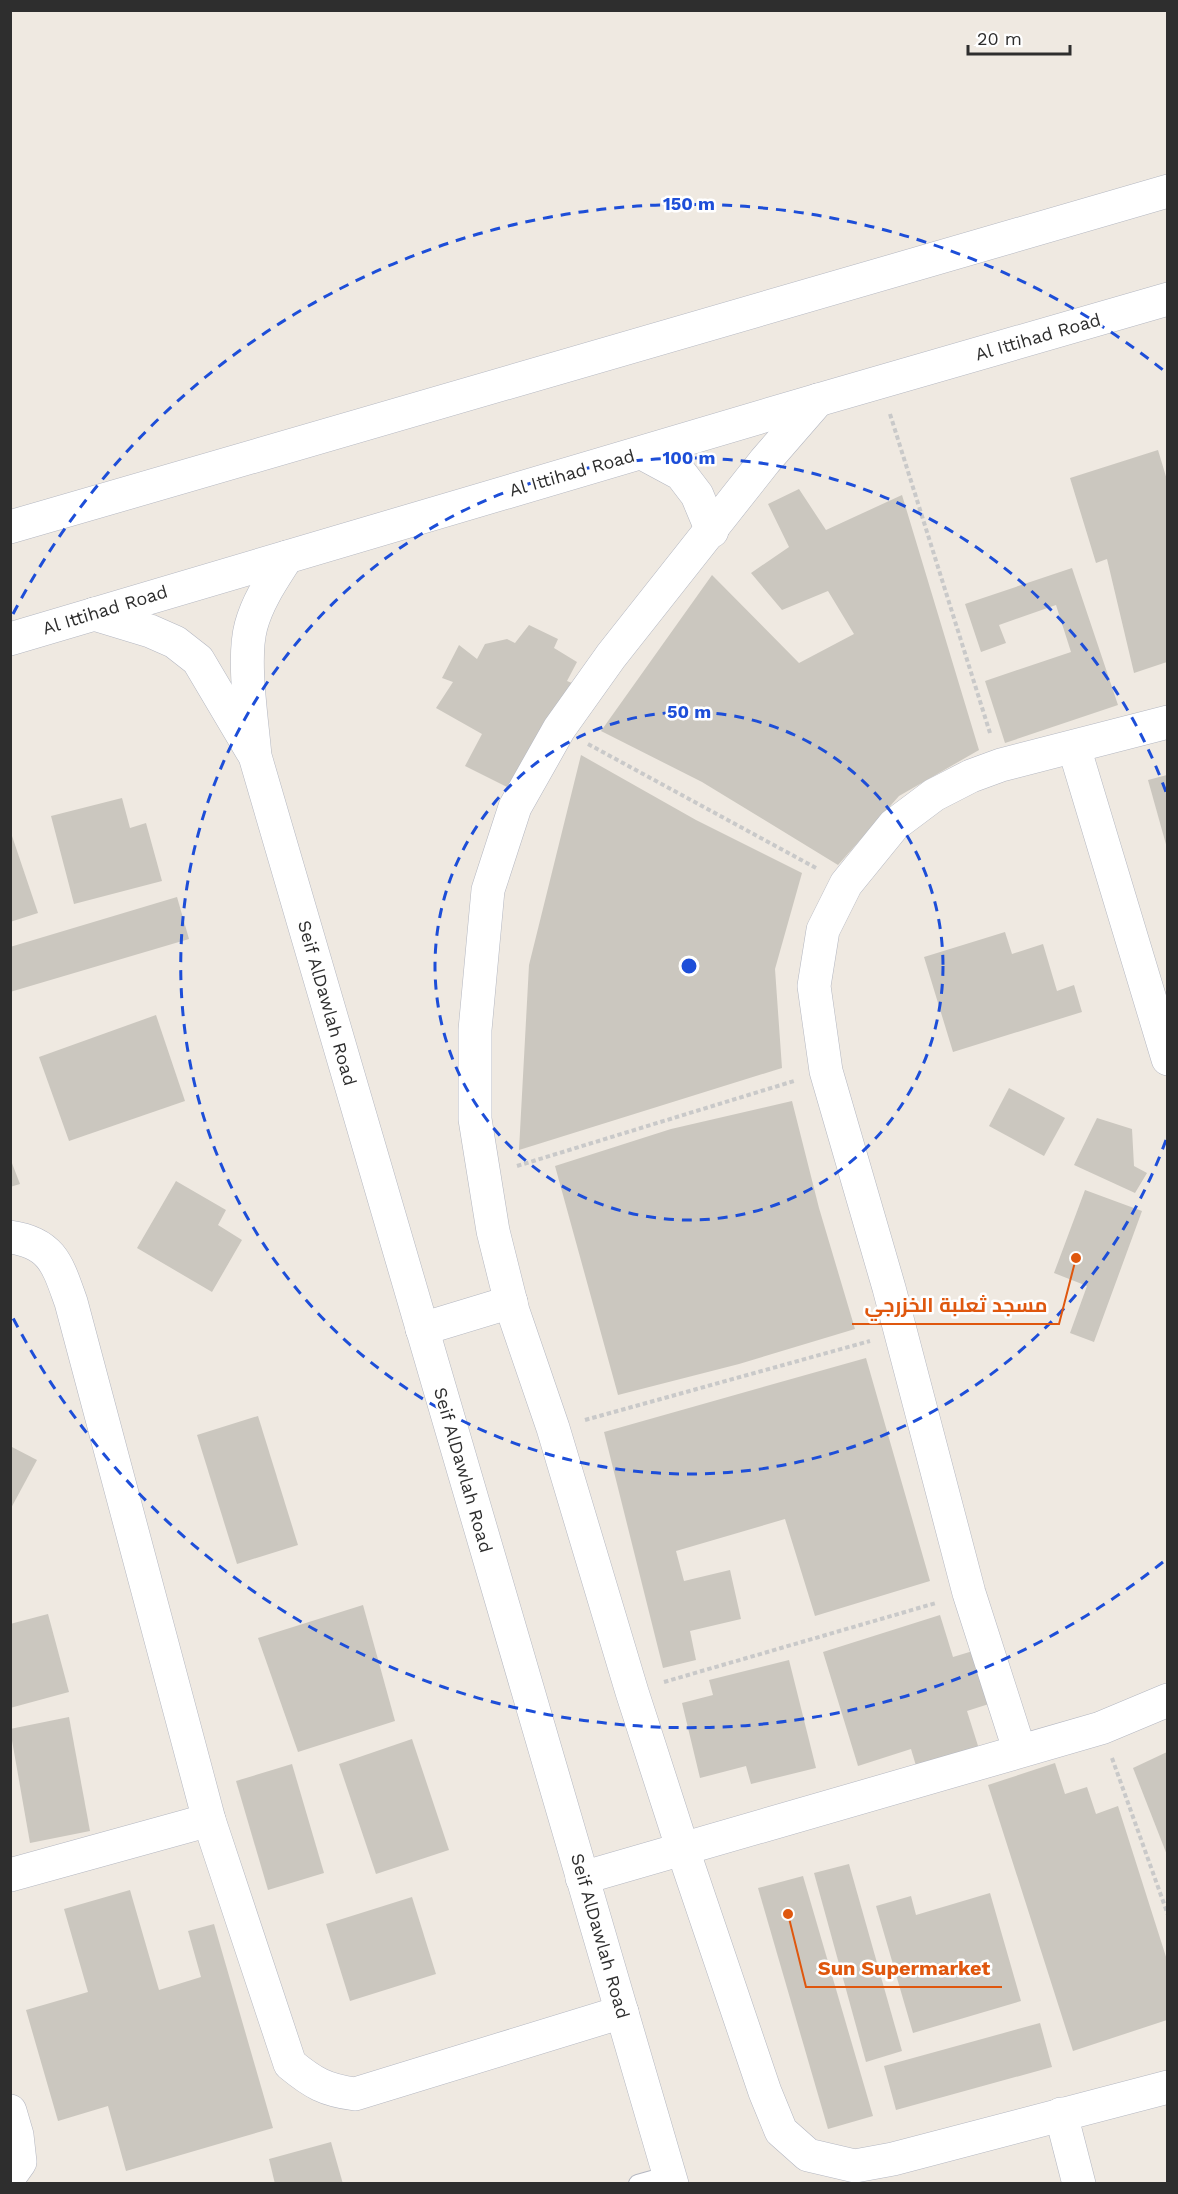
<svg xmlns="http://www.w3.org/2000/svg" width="1178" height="2194" font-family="'Work Sans',Cairo,sans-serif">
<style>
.building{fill:#cbc7bf}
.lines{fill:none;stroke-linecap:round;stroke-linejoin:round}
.service-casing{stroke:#b4b7c1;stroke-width:20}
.minor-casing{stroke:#b4b7c1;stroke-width:34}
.tertiary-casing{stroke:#b4b7c1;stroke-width:34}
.path{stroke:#c9c9c9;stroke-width:4;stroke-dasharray:4.5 3;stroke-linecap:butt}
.service{stroke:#fff;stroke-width:18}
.minor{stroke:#fff;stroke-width:33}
.tertiary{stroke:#fff;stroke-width:33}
.ring{fill:none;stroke:#1d4ed8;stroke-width:3;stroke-dasharray:10 8}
.labels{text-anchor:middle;stroke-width:5;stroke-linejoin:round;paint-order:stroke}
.street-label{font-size:18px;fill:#2e2e2e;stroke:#fff}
.centre{fill:#1d4ed8;stroke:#fff;stroke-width:3}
.ring-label{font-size:18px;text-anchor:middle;font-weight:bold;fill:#1d4ed8;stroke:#fff;stroke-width:5;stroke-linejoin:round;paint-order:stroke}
.leader{fill:none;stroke:#df570e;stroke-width:2}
.callout-dot{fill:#df570e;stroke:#fff;stroke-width:2}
.callout-label{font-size:20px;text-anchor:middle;font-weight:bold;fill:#df570e;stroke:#fff;stroke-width:5;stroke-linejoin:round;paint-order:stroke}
</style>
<rect width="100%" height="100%" fill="#efe9e1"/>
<g class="building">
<path d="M1158,450L1167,480V662L1134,673L1107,559L1096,563L1070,478Z"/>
<path d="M799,489L826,530L902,495L979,750L899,796L838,865L702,782L601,731L712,575L799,663L854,634L828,591L782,610L751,573L789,547L768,504Z"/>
<path d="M1072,568L1118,705L1005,743L985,681L1071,652L1056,605L999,625L1006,643L981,652L965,604Z"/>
<path d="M529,625L558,639L554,648L577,662L567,681L572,683L515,791L465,766L482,734L436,708L453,682L442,678L459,645L477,659L485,644L507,639L515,643Z"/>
<path d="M581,755L696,820L802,873L775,969L782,1068L519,1150L529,965Z"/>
<path d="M1167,775V848L1148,780Z"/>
<path d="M122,798L130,828L146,823L162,881L74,904L51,816Z"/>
<path d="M10,830L38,913L10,922Z"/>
<path d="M177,897L189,939L10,992V947Z"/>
<path d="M1005,932L1012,954L1043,944L1057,991L1074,985L1082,1012L953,1052L924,957Z"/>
<path d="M156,1015L185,1101L69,1141L39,1057Z"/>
<path d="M1009,1088L1065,1118L1044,1156L989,1126Z"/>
<path d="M792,1101L819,1208L855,1329L739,1364L618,1395L555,1166L671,1129Z"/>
<path d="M1097,1118L1132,1129L1134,1166L1147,1173L1135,1193L1074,1165Z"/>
<path d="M10,1158L20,1184L10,1187Z"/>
<path d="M176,1181L226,1210L218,1225L242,1240L212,1292L137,1248Z"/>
<path d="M1085,1190L1142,1211L1094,1342L1070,1333L1087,1286L1054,1273Z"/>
<path d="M866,1358L930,1581L815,1616L785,1519L676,1551L684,1581L730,1570L741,1619L690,1631L696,1660L663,1668L604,1432Z"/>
<path d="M258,1416L298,1545L237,1564L197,1435Z"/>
<path d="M10,1446L37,1460L10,1510Z"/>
<path d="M363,1605L395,1721L298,1752L258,1638Z"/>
<path d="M48,1614L69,1692L10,1708V1624Z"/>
<path d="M940,1615L953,1657L976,1650L992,1703L967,1711L979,1749L917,1769L911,1749L858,1766L823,1652Z"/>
<path d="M789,1660L816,1768L751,1784L746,1766L700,1778L682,1703L713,1695L709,1680Z"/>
<path d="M69,1717L90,1831L30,1843L10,1729Z"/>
<path d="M412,1739L449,1850L376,1874L339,1764Z"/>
<path d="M1167,1752V1855L1133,1768Z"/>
<path d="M1055,1763L1065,1794L1087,1787L1096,1814L1118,1806L1167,1960V2020L1073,2051L988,1785Z"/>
<path d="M292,1764L324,1873L268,1890L236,1781Z"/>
<path d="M849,1864L902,2051L866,2062L814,1873Z"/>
<path d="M803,1876L873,2116L828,2129L758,1888Z"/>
<path d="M130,1890L159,1990L201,1977L188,1931L214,1924L273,2128L126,2171L108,2106L58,2121L26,2010L88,1992L64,1909Z"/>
<path d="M990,1893L1021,2001L913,2033L876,1906L911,1896L916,1915Z"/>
<path d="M412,1897L436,1974L350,2001L326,1924Z"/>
<path d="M1040,2023L1052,2067L896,2110L884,2066Z"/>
<path d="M331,2142L343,2184H275L269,2159Z"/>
</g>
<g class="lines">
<defs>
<path id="service" d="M638,2184L670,2175"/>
<g id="minor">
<path d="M818,400L765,461L611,656L559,729L515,807L488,890L475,1030V1119L493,1231L513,1311L553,1428L632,1692L683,1850L765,2092L781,2131L808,2155L855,2166L893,2159L1168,2087"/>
<path d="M642,453L681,474L697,495L712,531"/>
<path d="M287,557C273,579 258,600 251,626C242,659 252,720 255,756L672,2184"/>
<path d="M94,614L150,631L175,642L198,660L252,751"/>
<path d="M1074,747L1168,1059"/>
<path d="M10,1237C53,1243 58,1266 71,1302L209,1820L290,2064C313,2083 325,2090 355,2094L622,2012"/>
<path d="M422,1329L511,1302"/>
<path d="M1019,1749L969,1593L889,1288L826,1071L814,986L823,930L846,884L894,825L934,795L971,776L1001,765L1168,722"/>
<path d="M10,1875L209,1820"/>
<path d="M582,1878L1101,1728L1168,1700"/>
<path d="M10,2111L17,2135L20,2162L10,2176"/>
<path d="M1061,2114L1079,2184"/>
</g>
<g id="tertiary">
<path d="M10,527L1168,191"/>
<path d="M10,639L818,400L1168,299"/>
</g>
</defs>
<use href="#service" class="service-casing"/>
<use href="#minor" class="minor-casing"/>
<use href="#tertiary" class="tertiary-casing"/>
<g class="path">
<path d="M890,414L990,733"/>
<path d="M588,744L816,868"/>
<path d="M517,1166L794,1081"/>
<path d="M585,1420L870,1341"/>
<path d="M664,1682L936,1603"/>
<path d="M1112,1758L1168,1915"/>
</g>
<use href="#service" class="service"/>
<use href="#minor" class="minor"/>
<use href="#tertiary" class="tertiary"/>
</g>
<g class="ring">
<circle cx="689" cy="966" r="254"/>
<path d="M1166 1140A508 508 0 1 1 1166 792"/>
<path d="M1163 1562A762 762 0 0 1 13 1318M13 614A762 762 0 0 1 1163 370"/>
</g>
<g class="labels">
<g class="street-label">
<text transform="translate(1038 337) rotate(-16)" y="6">Al Ittihad Road</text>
<text transform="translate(572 473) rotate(-16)" y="6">Al Ittihad Road</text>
<text transform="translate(105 610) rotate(-17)" y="6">Al Ittihad Road</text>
<text transform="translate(327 1003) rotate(74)" y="6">Seif AlDawlah Road</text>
<text transform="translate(463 1470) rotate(74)" y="6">Seif AlDawlah Road</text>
<text transform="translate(600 1936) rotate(74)" y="6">Seif AlDawlah Road</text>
</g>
</g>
<circle cx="689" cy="966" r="9" class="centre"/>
<g class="ring-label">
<text x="689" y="210">150 m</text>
<text x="689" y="464">100 m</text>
<text x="689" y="718">50 m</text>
</g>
<path class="leader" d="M1076 1258L1059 1324H852M788 1914L806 1987H1002"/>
<g class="callout-dot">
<circle cx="1076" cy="1258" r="6"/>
<circle cx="788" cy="1914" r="6"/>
</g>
<g class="callout-label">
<text x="956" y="1312">مسجد ثعلبة الخزرجي</text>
<text x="904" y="1975">Sun Supermarket</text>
</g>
<rect width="1178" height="2194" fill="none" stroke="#2e2e2e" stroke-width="24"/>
<path d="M968 45v9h102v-9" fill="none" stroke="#2e2e2e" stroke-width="3"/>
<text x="977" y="45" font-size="18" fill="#2e2e2e" stroke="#ffffff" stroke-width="4.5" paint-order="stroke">20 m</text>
</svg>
